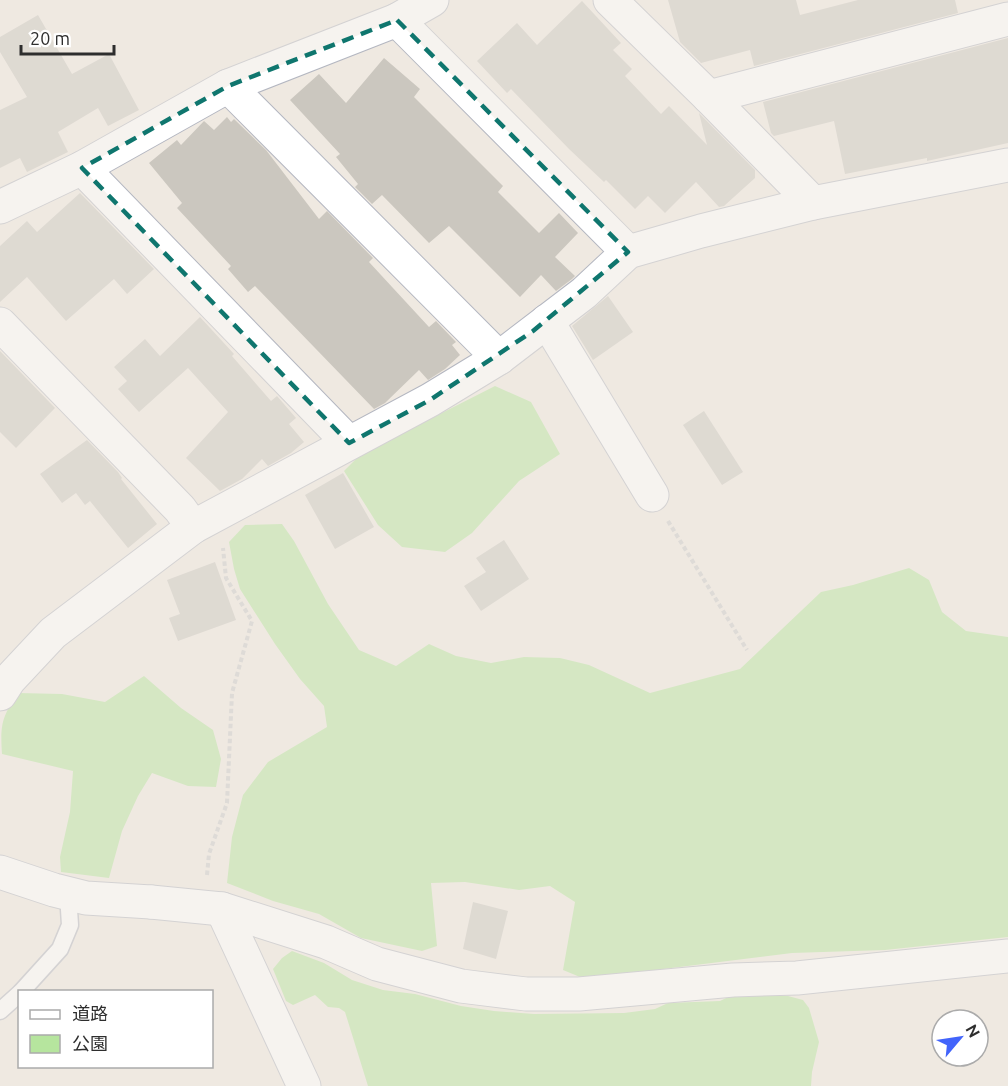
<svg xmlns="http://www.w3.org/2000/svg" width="1008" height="1086" font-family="Ubuntu,'Noto Sans JP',sans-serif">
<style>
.green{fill:#b6e59e}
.building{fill:#cbc7bf}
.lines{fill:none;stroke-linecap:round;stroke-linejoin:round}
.service-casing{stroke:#b4b7c1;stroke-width:19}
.minor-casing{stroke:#b4b7c1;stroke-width:35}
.tertiary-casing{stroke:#b4b7c1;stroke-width:35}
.path{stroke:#c9c9c9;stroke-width:4;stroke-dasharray:4.5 3;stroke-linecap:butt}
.service{stroke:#fff;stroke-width:16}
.minor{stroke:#fff;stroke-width:33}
.tertiary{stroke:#fff;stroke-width:33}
.marked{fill:none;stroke:#0f766e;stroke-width:4.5;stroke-dasharray:12 8;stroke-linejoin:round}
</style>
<rect width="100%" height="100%" fill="#efe9e1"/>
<g class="green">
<path d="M495,386L531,402L560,454L519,481L472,533L445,552L402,547L378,525L344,471L361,454Z"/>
<path d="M282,524L294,541L328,604L359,650L396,666L429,644L456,656L491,663L524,657L560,658L589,665L650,693L740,669L821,592L853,585L909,568L929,580L942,612L966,631L1008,637V937L885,950L792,953L631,973L580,977L563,970L575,902L550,886L519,890L465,882L431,883L437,946L422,951L361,938L319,914L273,901L227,883L232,837L243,795L268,762L327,727L324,706L300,679L275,644L240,589L234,569L229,542L245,525Z"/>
<path d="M144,676L181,708L213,730L221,759L216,787L188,786L152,773L138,796L122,831L109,878L61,872L60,857L70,812L73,771L2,754C0,724 2,717 18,693L62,694L105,702Z"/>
<path d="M292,951L324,963L352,980L383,990L415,994L461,1006L494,1011L534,1014L624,1013L655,1009L668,1003L720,1001L734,994L788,996L803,1000L809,1008L819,1042L812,1072L811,1086H368L345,1012L339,1008L328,1007L315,995L293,1005L286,1001L273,969L282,958Z"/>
</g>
<g class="building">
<path d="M668,0H796L800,15L858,0H955L958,13L754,66L750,50L701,63L680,42Z"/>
<path d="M582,1L621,43L613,50L632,69L625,76L661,114L669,106L707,145L699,113L755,170V178L724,206L719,207L696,182L665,213L648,196L635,209L606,180L604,182L569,149L511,89L507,93L477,61L517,23L537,45Z"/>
<path d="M38,15L72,74L109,54L139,110L108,126L98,108L58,132L68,152L27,172L20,158L0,168V110L27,97L0,52V37Z"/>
<path d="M1008,38V143L927,161V158L845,174L834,121L774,136L771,133L763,102Z"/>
<path d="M384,58L420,89L414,97L503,186L498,192L539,233L559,213L578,233L555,257L575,276L572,279L556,291L541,275L520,297L449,226L429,243L382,195L372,204L355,187L358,184L336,157L340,154L290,100L319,74L346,103Z"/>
<path d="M227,117L231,122L234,119L266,150L319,219L327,211L373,258L369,262L429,327L436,321L456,342L452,345L460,355L445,369L428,380L419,370L385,403L374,409L255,286L248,292L228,269L231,266L177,208L182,203L149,163L177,140L181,145L204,121L214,130Z"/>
<path d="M80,193L154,269L127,294L114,279L66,321L27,277L0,302V246L27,221L37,232Z"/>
<path d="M608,296L633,332L593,360L572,326Z"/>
<path d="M200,317L234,354L232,356L271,401L277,396L296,418L289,424L304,442L291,453L268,466L262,459L242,479L220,491L186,458L228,412L188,368L139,412L118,389L127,381L114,367L145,339L160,356Z"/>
<path d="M0,351L55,408L16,448L0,432Z"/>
<path d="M704,411L743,472L722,485L683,425Z"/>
<path d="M87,440L118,472L122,478L121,479L157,524L128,548L90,501L85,505L76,493L62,503L40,474Z"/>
<path d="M343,473L374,527L335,549L305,495Z"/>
<path d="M504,540L529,579L481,611L464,586L486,572L476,558Z"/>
<path d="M215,562L236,620L178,641L169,618L180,614L167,580Z"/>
<path d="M473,902L508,911L496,959L463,949Z"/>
</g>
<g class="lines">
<defs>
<g id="service">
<path d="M21,992L60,949L70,925L68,894"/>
<path d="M0,1011L20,993"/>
</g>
<g id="minor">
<path d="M610,0L709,97L813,203"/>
<path d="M397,20L628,252"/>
<path d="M228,86L499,358"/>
<path d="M709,97L1008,19"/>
<path d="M82,168L349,443"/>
<path d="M0,207L82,168L228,86L397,20L432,0"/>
<path d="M547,321L652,495"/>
<path d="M0,324L180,509L193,527"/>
<path d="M0,694L9,680L53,633L193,527L430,400L499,358L584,293L628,252L701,231L813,203L1008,165"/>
<path d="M0,872L54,890L86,898L151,902"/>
<path d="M222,909L304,1086"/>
</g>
<path id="tertiary" d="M151,902L222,909L326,942L377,964L461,986L526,994H579L733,980L797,978L1008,956"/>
</defs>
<use href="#service" class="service-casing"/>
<use href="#minor" class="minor-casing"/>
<use href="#tertiary" class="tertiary-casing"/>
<g class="path">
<path d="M668,521L747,650"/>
<path d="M207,875L209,854L227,803L232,693L252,621L226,578L223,548"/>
</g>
<use href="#service" class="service"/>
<use href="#minor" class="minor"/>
<use href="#tertiary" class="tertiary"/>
</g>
<path d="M0 0H1008V1086H0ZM397,20L628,252L533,331L430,400L349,443L82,168L228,86Z" fill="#efe9e1" fill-opacity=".55" fill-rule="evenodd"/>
<path class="marked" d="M397,20L628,252L533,331L430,400L349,443L82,168L228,86Z"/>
<rect x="18" y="990" width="195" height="78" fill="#ffffff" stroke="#ababab" stroke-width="1.5"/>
<rect x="30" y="1010" width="30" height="9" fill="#ffffff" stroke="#ababab" stroke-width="1.5"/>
<text x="72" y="1020" font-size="18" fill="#2e2e2e">道路</text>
<rect x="30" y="1035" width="30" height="18" fill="#b6e59e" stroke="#ababab" stroke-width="1.5"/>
<text x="72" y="1050" font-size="18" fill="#2e2e2e">公園</text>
<g transform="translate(960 1038) rotate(61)"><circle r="28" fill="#ffffff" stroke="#ababab" stroke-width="1.5"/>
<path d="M0-4.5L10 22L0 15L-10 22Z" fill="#4264fb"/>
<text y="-9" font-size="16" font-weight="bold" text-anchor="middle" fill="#2e2e2e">N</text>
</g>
<path d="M21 45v9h93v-9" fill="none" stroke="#2e2e2e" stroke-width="3"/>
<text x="30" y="45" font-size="18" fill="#2e2e2e" stroke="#ffffff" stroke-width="4.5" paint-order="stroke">20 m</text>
</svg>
